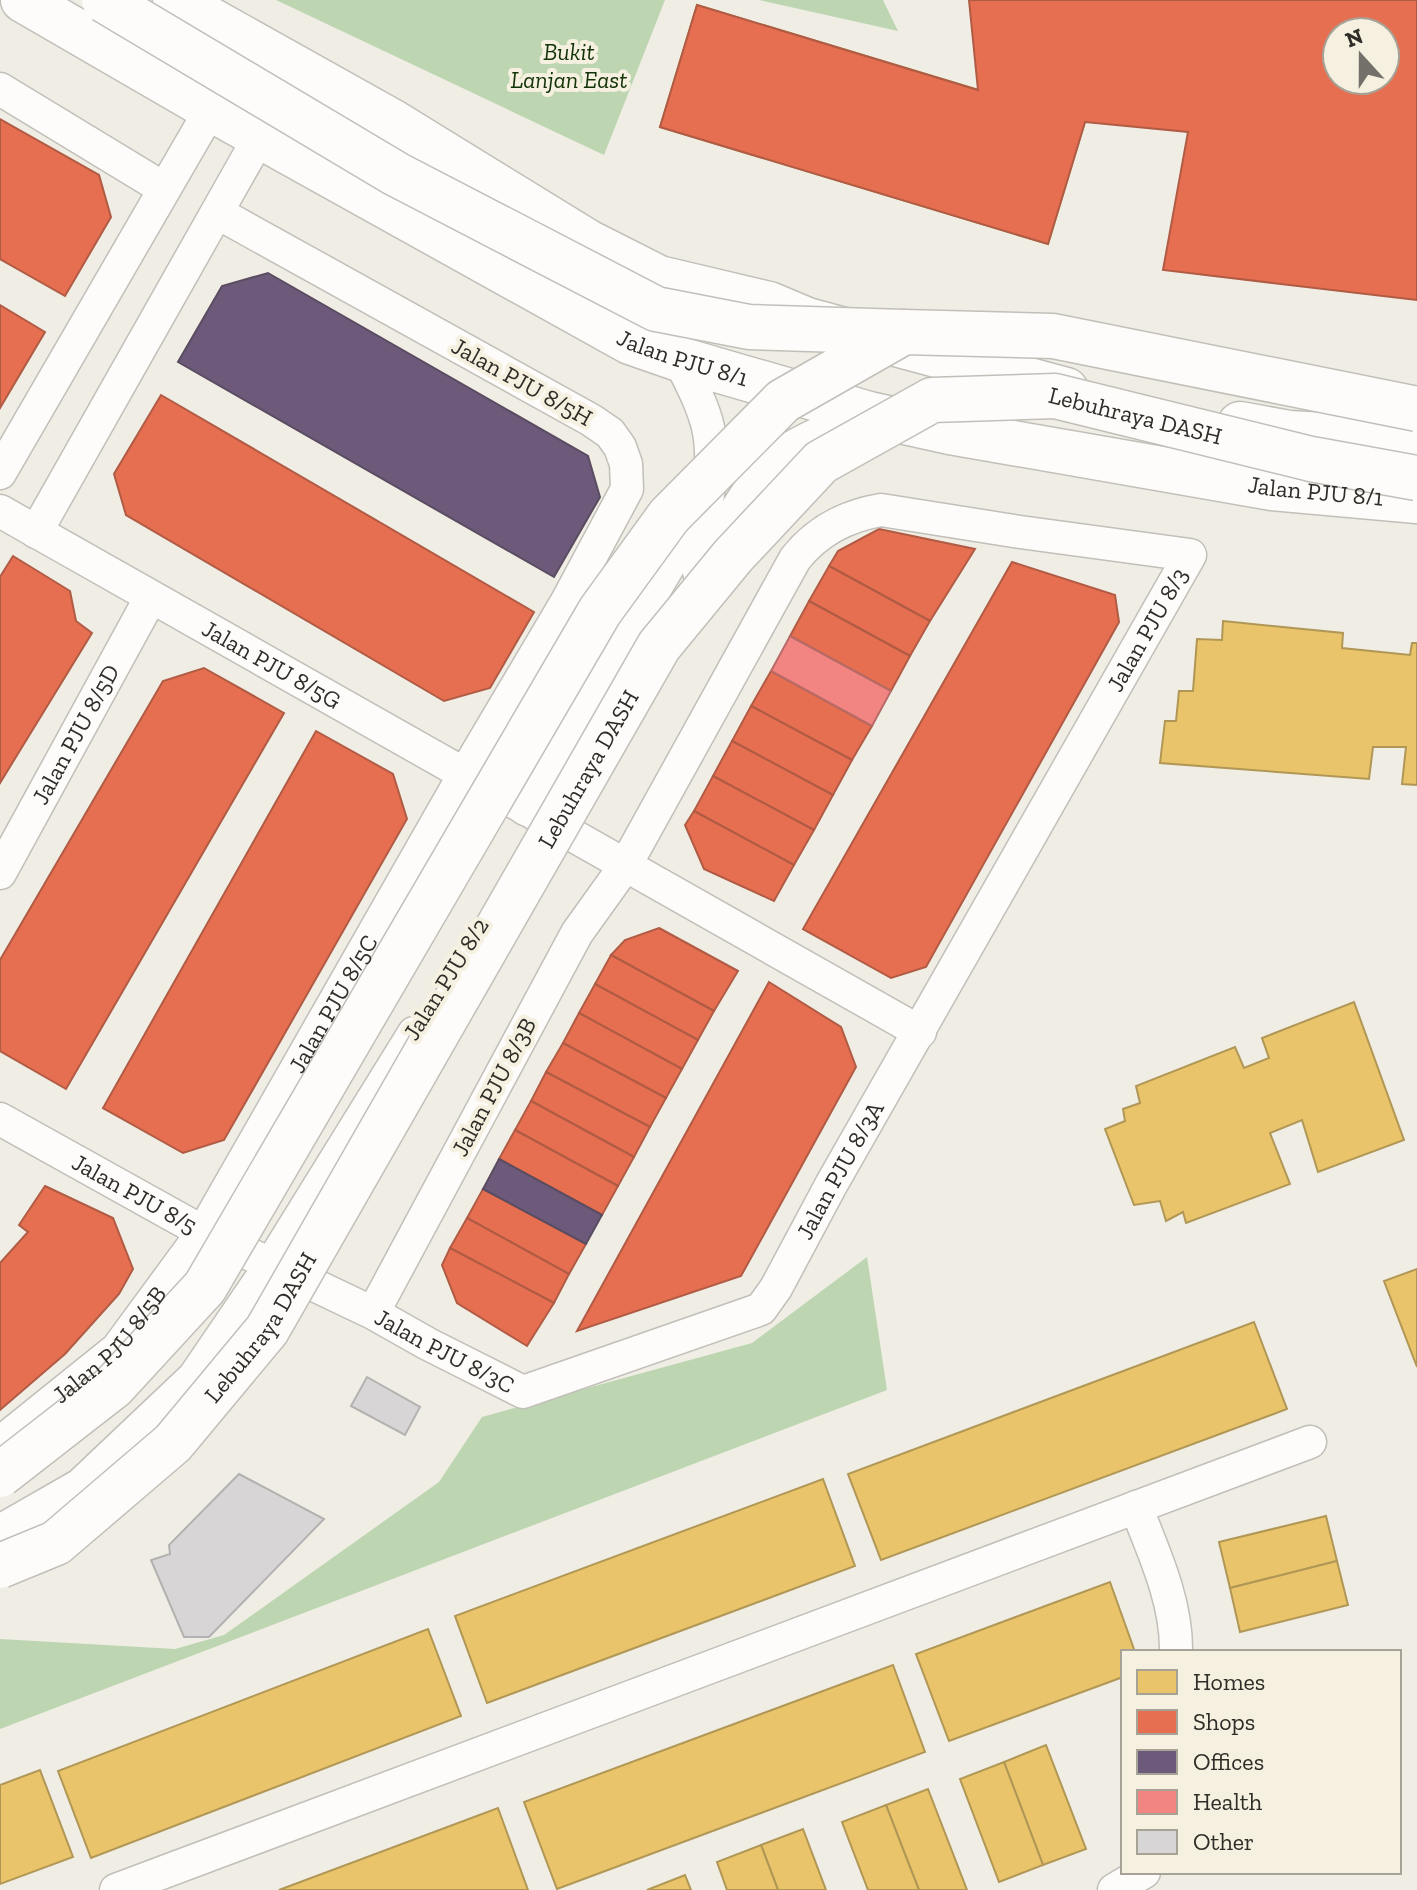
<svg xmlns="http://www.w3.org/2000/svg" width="1417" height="1890" font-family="'Zilla Slab',serif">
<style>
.forest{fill:#bdd6b1}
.homes{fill:#e9c46a;stroke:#b19756;stroke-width:2}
.shops{fill:#e76f51;stroke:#b05b44;stroke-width:2;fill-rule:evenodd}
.offices{fill:#6d597a;stroke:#5a4c61;stroke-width:2}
.health{fill:#f28482;stroke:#b86a67;stroke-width:2}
.building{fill:#d7d5d5;stroke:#b3b2b1;stroke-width:2}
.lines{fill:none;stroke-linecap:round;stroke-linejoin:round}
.street-casing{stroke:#c2bfb9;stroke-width:35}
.secondary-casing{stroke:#c2bfb9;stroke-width:47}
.street{stroke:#fdfcfb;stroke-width:32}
.secondary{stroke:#fdfcfb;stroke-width:44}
.highway-bridge-casing{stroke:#c2bfb9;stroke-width:47;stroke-linecap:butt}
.highway-bridge{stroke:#fdfcfb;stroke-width:44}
.labels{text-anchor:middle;stroke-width:8;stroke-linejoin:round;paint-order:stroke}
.park-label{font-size:24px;font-style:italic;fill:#123208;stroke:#f5f0e0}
.street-label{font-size:24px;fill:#2f2d27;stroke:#f5f0e0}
</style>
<rect width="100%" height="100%" fill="#f0ede5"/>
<g class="forest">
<path d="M276,0H665L604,155Z"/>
<path d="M759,0H883L898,31Z"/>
<path d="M867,1257L887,1390L0,1729V1639L175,1649L224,1635L439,1482L482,1417L752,1343Z"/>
</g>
<g class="homes">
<path d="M1190,0H1299L1296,66L1274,78L1242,85L1189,69L1184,31Z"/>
<path d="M1327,0H1417V101L1391,97L1364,80H1385V32H1337V55L1321,34Z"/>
<path d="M697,5L1085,122L1048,244L660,127Z"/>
<path d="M1387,137L1417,138V241L1383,240Z"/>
<path d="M1218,143L1276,148L1266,261L1209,257Z"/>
<path d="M1223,621L1343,633L1342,648L1410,655L1412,643H1417V785L1402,784L1406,747H1373L1369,779L1160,763L1165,721H1176L1179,691H1193L1197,639L1222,640Z"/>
<path d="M1354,1002L1404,1140L1318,1172L1302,1120L1270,1133L1290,1184L1186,1223L1183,1212L1166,1221L1160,1201L1134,1205L1105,1129L1125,1121L1123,1109L1140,1103L1136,1086L1235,1047L1244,1068L1269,1058L1262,1038Z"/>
<path d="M1417,1269V1367L1384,1281Z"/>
<path d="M1254,1322L1287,1409L881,1560L848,1474Z"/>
<path d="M823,1479L855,1566L487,1703L455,1616Z"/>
<path d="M1326,1516L1337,1561L1230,1588L1219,1542Z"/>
<path d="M1337,1561L1348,1605L1240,1632L1230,1588Z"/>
<path d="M1110,1582L1135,1652H1123V1677L949,1741L916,1654Z"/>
<path d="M428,1629L461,1716L91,1858L58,1771Z"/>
<path d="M893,1665L925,1752L557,1889L524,1802Z"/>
<path d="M1046,1745L1086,1849L1043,1865L1004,1762Z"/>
<path d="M1004,1762L1043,1865L999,1882L960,1779Z"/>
<path d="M40,1770L73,1857L0,1884V1785Z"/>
<path d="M928,1789L967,1890H919L886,1805Z"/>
<path d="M886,1805L906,1857L919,1890H868L842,1822Z"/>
<path d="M498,1808L528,1890H279Z"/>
<path d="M803,1829L826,1890H778L761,1845Z"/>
<path d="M761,1845L778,1890H727L717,1862Z"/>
<path d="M685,1875L691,1890H647Z"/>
</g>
<g class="shops">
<path d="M969,0H1417V300L1163,270L1188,132L1085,122L1048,244L660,127L697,5L978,90ZM1337,32H1385V80H1337Z"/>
<path d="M0,119L99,175L111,217L65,296L0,259Z"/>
<path d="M0,305L45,332L0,408Z"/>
<path d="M161,395L534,612L490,688L444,701L126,515L114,474Z"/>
<path d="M879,529L975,549L930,621L829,566L838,551Z"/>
<path d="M13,556L70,591L76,621L92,633L0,783V577Z"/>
<path d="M1012,562L1115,595L1119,622L926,967L891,978L803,929Z"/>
<path d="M829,566L930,621L910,656L809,601Z"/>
<path d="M809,601L910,656L891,691L790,636Z"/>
<path d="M204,668L284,713L66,1089L0,1051V960L163,681Z"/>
<path d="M771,671L872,726L852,760L751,706Z"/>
<path d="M751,706L852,760L833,795L732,741Z"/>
<path d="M316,731L393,774L407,819L224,1140L183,1153L103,1108Z"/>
<path d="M732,741L833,795L814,830L713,776Z"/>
<path d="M713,776L814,830L794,865L694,811Z"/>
<path d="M694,811L794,865L774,901L704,869L685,825Z"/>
<path d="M659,928L738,971L714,1011L611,955L625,940Z"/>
<path d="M611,955L714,1011L698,1040L595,984Z"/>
<path d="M769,982L841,1027L856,1067L741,1276L577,1331Z"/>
<path d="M595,984L698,1040L682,1069L579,1013Z"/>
<path d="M579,1013L682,1069L666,1098L563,1043Z"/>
<path d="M563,1043L666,1098L650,1127L546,1072Z"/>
<path d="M546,1072L650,1127L634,1157L531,1101Z"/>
<path d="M531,1101L634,1157L618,1186L515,1130Z"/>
<path d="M515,1130L618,1186L602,1215L499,1159Z"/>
<path d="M45,1186L113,1218L133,1269L119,1294L65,1354L0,1410V1263L28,1232L19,1225Z"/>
<path d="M483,1189L586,1244L569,1274L467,1218Z"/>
<path d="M467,1218L569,1274L554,1303L450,1248Z"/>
<path d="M450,1248L554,1303L527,1346L457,1303L442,1265Z"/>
</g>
<g class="offices">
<path d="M268,273L588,456L600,497L554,577L178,362L222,286Z"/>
<path d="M499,1159L602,1215L586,1244L483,1189Z"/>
</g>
<path class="health" d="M790,636L891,691L872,726L771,671Z"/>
<g class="building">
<path d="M367,1377L420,1407L405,1435L351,1406Z"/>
<path d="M239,1474L324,1519L209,1637H184L151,1560L170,1554L169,1545Z"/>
</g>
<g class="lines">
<defs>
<g id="street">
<path d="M0,89L163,188"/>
<path d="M0,473L211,109"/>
<path id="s1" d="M0,511L920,1032"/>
<path d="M36,532L260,136"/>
<path d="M699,572C721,537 752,474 785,452C811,434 841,425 869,414"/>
<path d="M525,809L707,501C718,437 708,416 679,359"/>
<path id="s2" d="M0,873L151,597"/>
<path id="s3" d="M0,1119L203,1232L373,1313L428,1344L523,1392L761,1309L776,1288L831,1185L1190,555L1020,532L881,510C845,516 817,531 795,559L625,866L577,933L373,1313"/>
<path id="s4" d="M0,1443L117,1349L203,1232L464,775L566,603L627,489L626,464L620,447L610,433L591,420L218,213"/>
<path d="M1136,1507C1154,1553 1177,1602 1176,1652"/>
<path d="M0,1531L80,1485L194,1377L271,1264L414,1033"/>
<path d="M116,1890L1310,1442"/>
<path d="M1114,1890L1144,1872"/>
</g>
<g id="secondary">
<path id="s5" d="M23,0L211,109L630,342L679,359L869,414L950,432L1272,488L1417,501"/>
<path d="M175,0L393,122L588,242L659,278L769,304L807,320L1066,390"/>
<path d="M1240,424L1289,433L1417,440"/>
</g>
</defs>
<use href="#street" class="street-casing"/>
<use href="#secondary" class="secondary-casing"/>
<use href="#street" class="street"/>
<use href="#secondary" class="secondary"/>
<defs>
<g id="highway-bridge">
<path d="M104,0L396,174L656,309L749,327L904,332"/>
<path d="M0,1475L113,1387L205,1287L600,611L669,516L783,401L904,332L1053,336L1417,409"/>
<path id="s6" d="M0,1566L56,1543L173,1443L267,1330L659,646L733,556L821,462L932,400L1055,396L1311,459L1417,478"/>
</g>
</defs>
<use href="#highway-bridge" class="highway-bridge-casing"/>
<use href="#highway-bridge" class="highway-bridge"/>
</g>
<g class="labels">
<g class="park-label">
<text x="569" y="60">Bukit<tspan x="569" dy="28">Lanjan East</tspan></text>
</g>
<g class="street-label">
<text dy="8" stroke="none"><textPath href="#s5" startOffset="752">Jalan PJU 8/1</textPath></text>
<text transform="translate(522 382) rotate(29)" y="8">Jalan PJU 8/5H</text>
<text dy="8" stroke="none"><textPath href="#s6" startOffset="1728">Lebuhraya DASH</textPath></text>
<text dy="8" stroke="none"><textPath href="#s5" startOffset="1400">Jalan PJU 8/1</textPath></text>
<text dy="8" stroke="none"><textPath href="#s3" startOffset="1624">Jalan PJU 8/3</textPath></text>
<text dy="8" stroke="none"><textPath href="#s1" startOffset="312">Jalan PJU 8/5G</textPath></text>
<text dy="8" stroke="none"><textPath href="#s2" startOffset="158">Jalan PJU 8/5D</textPath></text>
<text dy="8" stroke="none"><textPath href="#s6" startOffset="1008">Lebuhraya DASH</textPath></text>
<text transform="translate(446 979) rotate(-58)" y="8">Jalan PJU 8/2</text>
<text dy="8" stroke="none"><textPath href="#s4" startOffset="558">Jalan PJU 8/5C</textPath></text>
<text transform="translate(494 1087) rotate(-62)" y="8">Jalan PJU 8/3B</text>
<text dy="8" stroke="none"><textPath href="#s3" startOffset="1002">Jalan PJU 8/3A</textPath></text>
<text dy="8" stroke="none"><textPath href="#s3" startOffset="154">Jalan PJU 8/5</textPath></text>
<text dy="8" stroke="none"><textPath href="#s6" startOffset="360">Lebuhraya DASH</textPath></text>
<text dy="8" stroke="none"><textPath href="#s4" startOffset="148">Jalan PJU 8/5B</textPath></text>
<text dy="8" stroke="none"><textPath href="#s3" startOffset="502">Jalan PJU 8/3C</textPath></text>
</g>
</g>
<rect x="1121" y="1650" width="280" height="224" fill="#f5f0e0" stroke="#a6a296" stroke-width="2"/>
<rect x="1137" y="1670" width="40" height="24" fill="#e9c46a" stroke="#a6a296" stroke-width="2"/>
<text x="1193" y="1690" font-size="24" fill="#2f2d27">Homes</text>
<rect x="1137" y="1710" width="40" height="24" fill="#e76f51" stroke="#a6a296" stroke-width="2"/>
<text x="1193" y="1730" font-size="24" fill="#2f2d27">Shops</text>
<rect x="1137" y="1750" width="40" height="24" fill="#6d597a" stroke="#a6a296" stroke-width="2"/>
<text x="1193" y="1770" font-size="24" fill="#2f2d27">Offices</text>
<rect x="1137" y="1790" width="40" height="24" fill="#f28482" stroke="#a6a296" stroke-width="2"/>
<text x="1193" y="1810" font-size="24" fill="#2f2d27">Health</text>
<rect x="1137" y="1830" width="40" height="24" fill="#d7d5d5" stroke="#a6a296" stroke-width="2"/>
<text x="1193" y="1850" font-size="24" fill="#2f2d27">Other</text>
<g transform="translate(1361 56) rotate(339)"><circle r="38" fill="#f5f0e0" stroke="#a6a296" stroke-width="2"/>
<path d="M0-6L14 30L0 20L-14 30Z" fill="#73706a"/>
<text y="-12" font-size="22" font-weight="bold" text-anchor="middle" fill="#2f2d27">N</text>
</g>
</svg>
